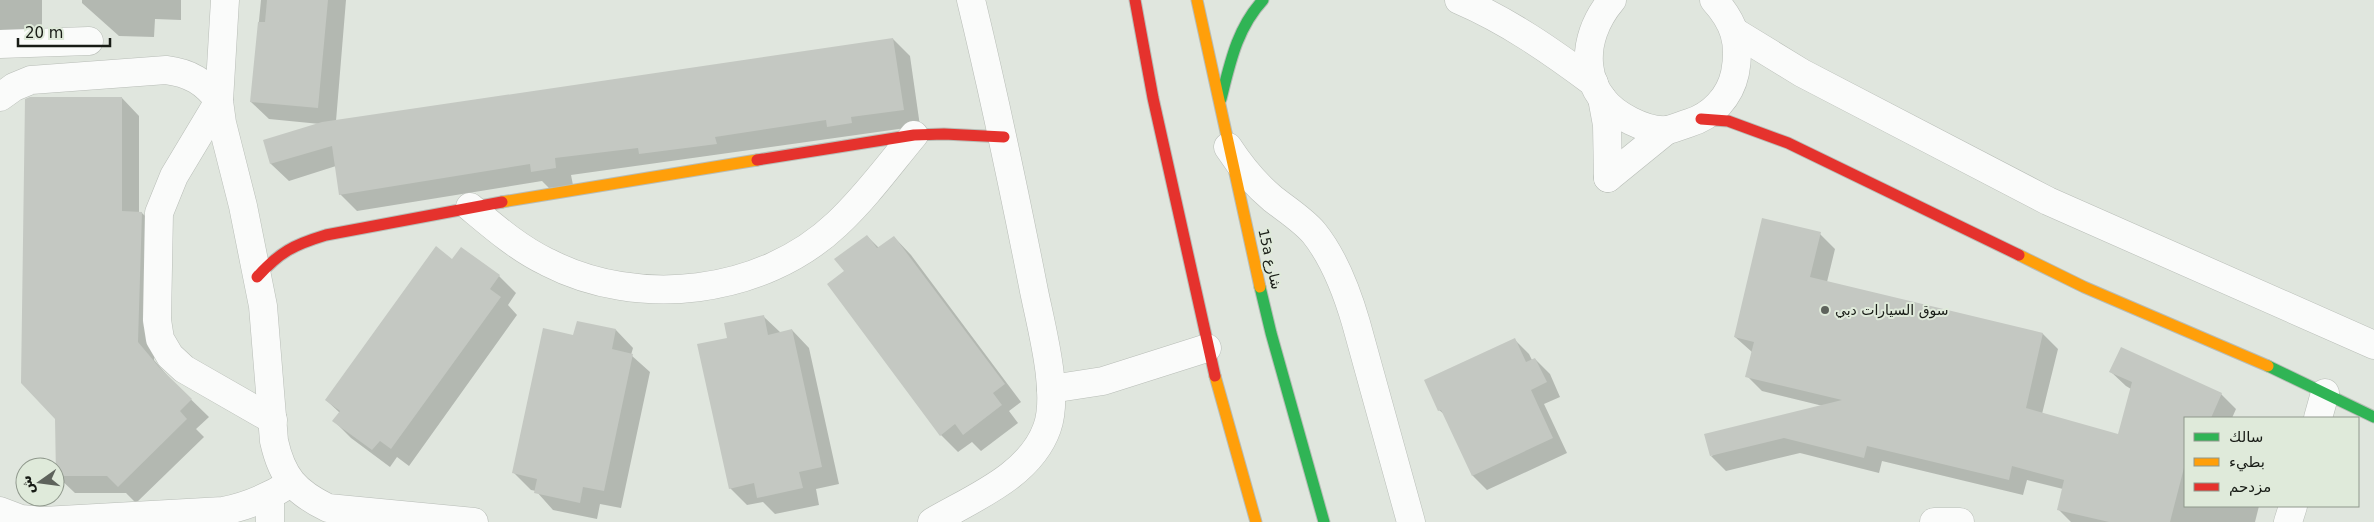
<svg xmlns="http://www.w3.org/2000/svg" width="2374" height="522" font-family="'DejaVu Sans','Noto Naskh Arabic',sans-serif">
<style>
.shadow{fill:#0003}
.building{fill:#c4c8c2}
.lines{fill:none;stroke-linecap:round;stroke-linejoin:round}
.street-casing{stroke:#b8bdb7;stroke-width:29}
.fast-casing{stroke:#b8bdb7;stroke-width:13}
.slow-casing{stroke:#b8bdb7;stroke-width:13}
.jam-casing{stroke:#b8bdb7;stroke-width:13}
.street{stroke:#fafbfa;stroke-width:28}
.fast{stroke:#30b455;stroke-width:11}
.slow{stroke:#ff9f0a;stroke-width:11}
.jam{stroke:#e5322d;stroke-width:11}
.poi-dot{fill:#5e635c;stroke:#dfeada;stroke-width:2}
.labels{text-anchor:middle;stroke-width:4;stroke-linejoin:round;paint-order:stroke}
.street-label{font-size:14px;fill:#181c16;stroke:#dfeada}
.poi-label{font-size:14px;fill:#181c16;stroke:#dfeada;text-anchor:start}
</style>
<rect width="100%" height="100%" fill="#e0e6de"/>
<g class="shadow">
<path d="M0,0H42V28H26V45H0Z"/>
<path d="M82,0H181V20L155,19L154,37L119,36L82,3Z"/>
<path d="M261,0H346L336,121L893,39L910,56L920,126L571,175L573,185L549,188L542,181L357,211L340,194L336,166L289,181L271,164L265,141L320,124L269,119L251,102Z"/>
<path d="M122,98L139,116V213H142L159,230L154,360L172,381L209,417L196,429L204,437L136,503L126,493H75L57,476Z"/>
<path d="M1820,234L1835,249L1827,282L2043,334L2058,349L2042,414L2119,436L2131,389L2126,386L2111,372L2221,394L2236,409L2232,418H2185V506H2259L2255,522H2071L2058,509L2063,489L2027,480L2023,495L1882,461L1879,473L1800,453L1726,471L1711,456L1823,406L1762,391L1747,376L1752,352L1735,337Z"/>
<path d="M867,236L879,248L894,237L911,255L1021,402L1009,411L1018,423L981,451L972,442L958,452L941,435L845,271Z"/>
<path d="M453,261L499,276L516,293L508,305L517,315L409,466L397,457L390,467L351,438L334,421L340,413L326,400Z"/>
<path d="M763,316L781,333L792,330L809,348L839,484L816,489L819,505L775,514L763,502L747,505L730,488L729,339Z"/>
<path d="M616,330L633,348L631,355L650,372L621,508L600,504L597,519L553,510L536,491L531,490L514,473L574,337Z"/>
<path d="M1515,340L1529,354L1532,360L1535,359L1550,374L1560,397L1544,404L1567,453L1487,490L1473,476L1445,415L1439,410Z"/>
</g>
<g class="building">
<path d="M267,0H328L318,108L250,102L258,22H265Z"/>
<path d="M893,38L904,110L851,117L852,123L827,127L826,120L715,137L717,144L639,154L638,148L555,158L556,168L531,172L530,164L339,195L332,146L270,164L263,140L322,122Z"/>
<path d="M30,97H122V211L142,212L138,342L159,367L192,399L180,411L187,419L118,487L107,476H56L55,419L21,383L25,99Z"/>
<path d="M1762,218L1821,232L1810,277L2043,333L2026,408L2118,434L2132,382L2109,372L2121,347L2222,393L2211,418H2185V464L2170,522H2109L2057,510L2064,480L2012,466L2009,480L1867,446L1864,458L1784,438L1710,456L1704,434L1842,400L1745,377L1754,342L1734,337Z"/>
<path d="M867,235L877,248L894,236L1005,384L993,393L1002,405L963,435L955,424L940,436L827,284L844,271L834,259Z"/>
<path d="M436,246L452,259L461,247L500,275L490,289L501,297L391,449L380,441L372,450L332,421L340,411L325,400Z"/>
<path d="M764,315L768,335L792,329L822,467L799,472L803,488L757,498L754,483L729,489L697,344L727,338L724,323Z"/>
<path d="M577,321L616,329L612,349L633,354L604,491L583,487L580,503L534,493L537,479L512,473L543,328L573,335Z"/>
<path d="M1515,338L1526,362L1535,358L1547,382L1531,390L1553,438L1472,476L1441,410L1438,411L1424,380Z"/>
</g>
<g class="lines">
<defs>
<g id="street">
<path d="M225,0L219,101L222,123L243,206L263,306L274,441C282,477 295,492 328,508L474,522"/>
<path d="M1459,0C1508,21 1551,51 1594,83"/>
<path d="M1612,0C1578,40 1579,96 1631,121C1641,126 1655,131 1667,130C1674,129 1682,125 1689,123C1712,116 1730,97 1735,73C1741,42 1734,22 1714,0"/>
<path d="M1735,32L1802,73L2048,201L2374,345"/>
<path d="M0,44L89,41"/>
<path d="M0,97L14,87L31,80L166,70C190,73 205,82 219,101L174,176L159,213L157,320L160,339L170,356L184,369L273,420"/>
<path d="M1602,98L1607,125L1608,178"/>
<path d="M1228,147C1241,167 1255,184 1273,199C1287,210 1303,220 1314,233C1335,259 1347,292 1356,323L1411,522"/>
<path d="M1608,178L1667,130"/>
<path d="M470,207C494,227 518,248 547,262C638,309 762,295 837,224C866,197 889,165 914,135"/>
<path d="M1051,389L1103,381L1207,348"/>
<path d="M2318,418L2325,393"/>
<path d="M0,511L21,519L43,521L223,511C249,506 269,497 291,483"/>
<path d="M270,522V496"/>
<path d="M932,522C973,498 1030,476 1047,428C1060,392 1040,323 1033,286C1014,190 994,95 971,0"/>
<path d="M1934,522H1960"/>
<path d="M2288,522L2293,506"/>
</g>
<g id="fast">
<path d="M1221,99C1230,63 1237,28 1263,0"/>
<path d="M1260,287L1271,333L1324,522"/>
<path d="M2268,366L2374,417"/>
</g>
<g id="slow">
<path d="M1197,0L1260,287"/>
<path d="M502,202L757,160"/>
<path d="M2019,255L2084,287L2268,366"/>
<path d="M1215,376L1256,522"/>
</g>
<g id="jam">
<path d="M1135,0L1153,98L1215,376"/>
<path d="M1701,119L1728,121L1788,143L2019,255"/>
<path d="M757,160L914,135L944,134L1004,137"/>
<path d="M257,277C280,252 293,245 326,235L502,202"/>
</g>
</defs>
<use href="#street" class="street-casing"/>
<use href="#fast" class="fast-casing"/>
<use href="#slow" class="slow-casing"/>
<use href="#jam" class="jam-casing"/>
<use href="#street" class="street"/>
<use href="#fast" class="fast"/>
<use href="#slow" class="slow"/>
<use href="#jam" class="jam"/>
</g>
<circle class="poi-dot" cx="1825" cy="310" r="5"/>
<g class="labels">
<g class="street-label">
<text transform="translate(1270 259) rotate(77)" y="5">15a شارع</text>
</g>
<g class="poi-label">
<text x="1835" y="315">سوق السيارات دبي</text>
</g>
</g>
<rect x="2184" y="417" width="175" height="90" fill="#dfeada" stroke="#8f988c"/>
<rect x="2194" y="433" width="25" height="8" fill="#30b455" stroke="#8f988c"/>
<text x="2229" y="442" font-size="15" fill="#181c16">سالك</text>
<rect x="2194" y="458" width="25" height="8" fill="#ff9f0a" stroke="#8f988c"/>
<text x="2229" y="467" font-size="15" fill="#181c16">بطيء</text>
<rect x="2194" y="483" width="25" height="8" fill="#e5322d" stroke="#8f988c"/>
<text x="2229" y="492" font-size="15" fill="#181c16">مزدحم</text>
<g transform="translate(40 482) rotate(256)"><circle r="24" fill="#dfeada" stroke="#8f988c"/>
<path d="M0-4L9 19L0 12L-9 19Z" fill="#5e635c"/>
<text y="-8" font-size="14" font-weight="bold" text-anchor="middle" fill="#181c16">ش</text>
</g>
<path d="M18 38v8h92v-8" fill="none" stroke="#181c16" stroke-width="2.5"/>
<text x="25" y="38" font-size="15" fill="#181c16" stroke="#dfeada" stroke-width="4" paint-order="stroke">20 m</text>
</svg>
